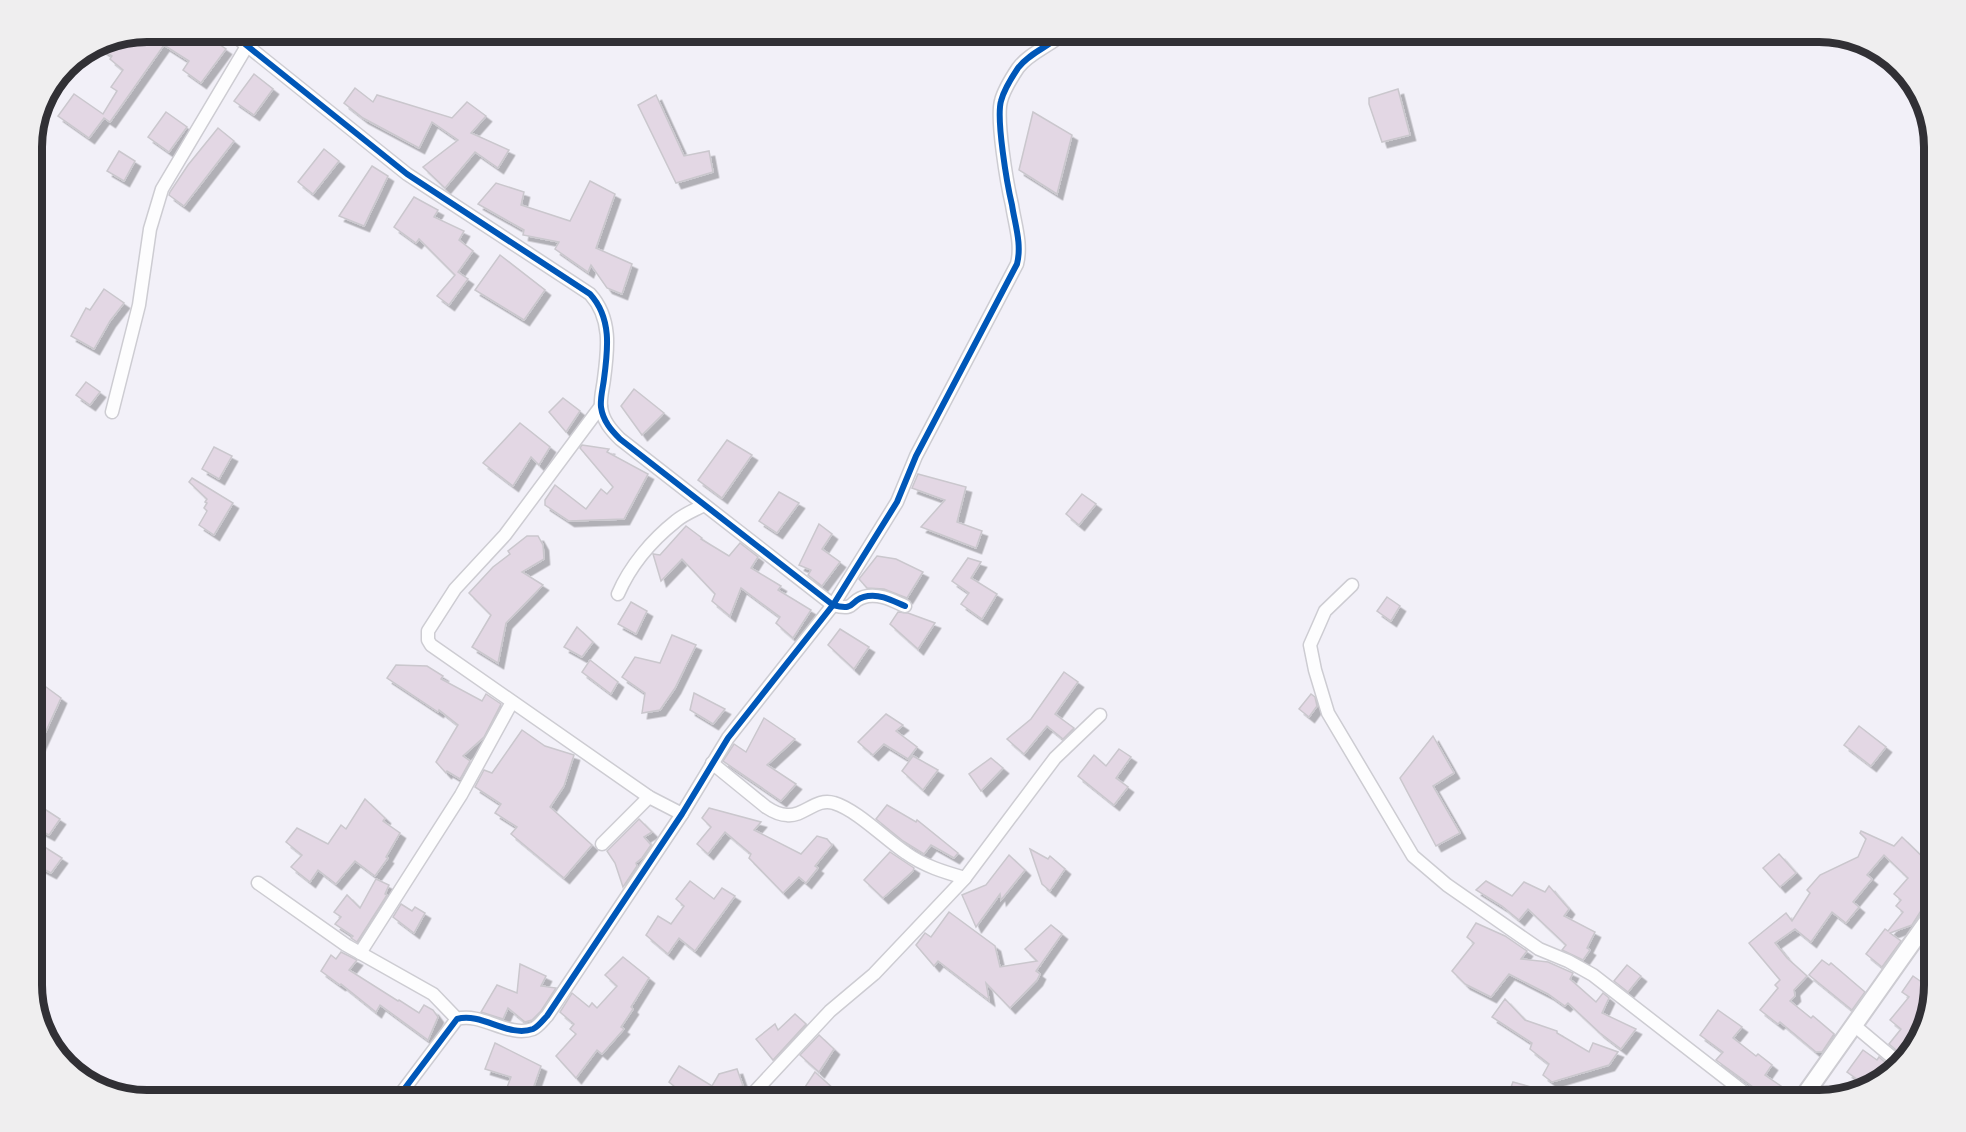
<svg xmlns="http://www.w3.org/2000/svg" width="1966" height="1132" font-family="'Varela Round',sans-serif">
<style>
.building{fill:#e3d7e4;stroke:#cac7cd;stroke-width:1.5;filter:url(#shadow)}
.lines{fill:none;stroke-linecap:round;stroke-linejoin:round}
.minor-casing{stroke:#cdccd2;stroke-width:15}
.tertiary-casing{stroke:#cdccd2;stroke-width:20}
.minor{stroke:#fdfdfe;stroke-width:12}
.tertiary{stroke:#fdfdfe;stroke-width:16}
.cycleway-casing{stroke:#fff;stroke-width:10}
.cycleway{stroke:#0057b8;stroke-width:6}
.rim{fill:none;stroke:#313035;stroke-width:8}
</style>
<defs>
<filter id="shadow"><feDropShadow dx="5.5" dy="5.5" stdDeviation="0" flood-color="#0004"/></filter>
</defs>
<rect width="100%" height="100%" fill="#f2f0f8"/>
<g class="building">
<path d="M147,32H172L185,41L188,36L201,44L207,36L226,49L201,83L183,70L189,61L164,45L110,122L104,118L89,138L58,116L74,94L103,114L117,91L111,87L123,70L110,59L112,56L99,47L105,40Z"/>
<path d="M254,74L273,89L254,115L234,101Z"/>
<path d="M355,88L373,102L377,95L452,118L467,102L486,116L471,133L509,150L498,168L475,152L445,188L423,167L458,140L432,122L419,148L363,118L344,103Z"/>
<path d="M1398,89L1410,135L1382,142L1369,104V98Z"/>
<path d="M656,95L684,156L709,151L713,172L676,183L638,105Z"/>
<path d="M166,112L187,127L169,152L148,137Z"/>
<path d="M1033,112L1072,135L1057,194L1019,170Z"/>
<path d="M218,128L234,141L184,206L169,195L170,192L188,165Z"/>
<path d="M324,149L339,161L313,194L298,182Z"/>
<path d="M119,151L135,161L124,181L107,171Z"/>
<path d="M372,166L388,176L364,226L339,216Z"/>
<path d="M590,181L615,194L596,248L632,264L622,294L607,288L591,265L588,272L555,249L559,242L523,235L524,230L478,204L496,183L524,192L521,205L570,221Z"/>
<path d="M414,197L438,210L434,217L464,231L459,240L473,251L458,272L468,279L449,305L437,296L455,275L419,239L416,243L394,227Z"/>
<path d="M500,255L545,290L524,320L475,290Z"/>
<path d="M104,289L124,303L110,321L94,349L71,336L86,308L90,310Z"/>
<path d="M86,382L100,392L90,405L76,395Z"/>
<path d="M634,389L664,413L642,435L621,406Z"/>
<path d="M563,398L580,411L566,432L549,412Z"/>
<path d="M520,423L550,447L539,465L531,457L513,486L483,463Z"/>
<path d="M727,440L752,455L722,498L698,480Z"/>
<path d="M582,445L609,449L607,452L648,474L624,519L569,521L545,505V500L555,485L586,509L601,489L607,494L613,487L580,448Z"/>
<path d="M214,447L232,456L219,479L202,469Z"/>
<path d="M918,474L966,487L957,522L982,531L976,548L921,527L945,500L912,488Z"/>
<path d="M192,478L233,503L214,535L199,525L207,511L204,508L207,503L205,502L207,499L189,482Z"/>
<path d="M779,492L799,503L777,533L759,521Z"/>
<path d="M1082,494L1096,504L1079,525L1066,514Z"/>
<path d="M819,524L832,534L822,549L840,562L822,586L808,575L811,570L799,565Z"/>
<path d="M686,526L702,538L701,539L729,556L740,543L758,557L751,568L781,586L778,590L811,610L793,638L776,623L780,617L741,588L730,616L712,601L715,594L682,559L661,581L653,554L660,555Z"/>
<path d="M527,536H538L543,545L544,559L522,572L543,585L506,623L498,663L472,647L491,615L469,593L493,567L510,554L508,551Z"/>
<path d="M877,556L896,559L923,572L907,598L884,589L867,588L859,579Z"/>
<path d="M968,558L981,562L971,578L997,594L982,619L961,604L969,593L952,581Z"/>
<path d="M1387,597L1400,606L1391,621L1377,611Z"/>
<path d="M631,602L647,611L636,634L618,624Z"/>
<path d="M898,612L908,613L935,623L918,649L890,624Z"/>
<path d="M577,627L593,642L582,657L564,647Z"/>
<path d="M840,629L869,647L854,669L828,645Z"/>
<path d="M672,635L696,645L675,688L660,710L642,713L645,693L622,677L635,657L660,663Z"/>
<path d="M590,660L618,682L611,694L582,672Z"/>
<path d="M396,665L427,666L443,676L441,679L482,701L486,694L501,704L484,737L463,756L470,761L460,779L447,771L446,773L436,762L458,725L439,710L438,712L387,678Z"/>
<path d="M1064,672L1078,682L1055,714L1074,728L1063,739L1047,726L1024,754L1007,739L1031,719Z"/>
<path d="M42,684L61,698L32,762V702Z"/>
<path d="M694,693L725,709L713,724L690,710Z"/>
<path d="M1311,694L1315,697L1317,706L1309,717L1299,709Z"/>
<path d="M886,714L903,725L896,731L917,747L908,759L884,744L873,755L858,742Z"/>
<path d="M764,718L795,739L767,765L796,784L781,801L723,761L734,744L746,752Z"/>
<path d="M1859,726L1886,747L1871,766L1844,745Z"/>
<path d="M522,730L545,746L574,755L564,786L550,807L592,845L564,878L511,834L517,827L495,813L501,804L475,787L484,770L492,773Z"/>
<path d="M1433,736L1454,773L1433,786L1460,833L1436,846L1400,778Z"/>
<path d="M1119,749L1131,757L1116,778L1128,787L1114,805L1078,776L1094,755L1106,766Z"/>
<path d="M913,756L938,770L923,790L902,771Z"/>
<path d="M991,758L1003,768L981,791L969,774Z"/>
<path d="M365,799L385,818L383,821L400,833L386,857L388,858L375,876L355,861L336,884L318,870L310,882L291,867L302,855L286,842L297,828L328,844L341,825L346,829Z"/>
<path d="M887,805L916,822L917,820L958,853L954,858L931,845L924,854L903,841L876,819Z"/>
<path d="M43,808L60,819L49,835L34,827Z"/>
<path d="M709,808L761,822L754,830L801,854L817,836L827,839L832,845L815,866L818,868L806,883L799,877L783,893L749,858L751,854L725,832L708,854L697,844L711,827L702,818Z"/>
<path d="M639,819L652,832L644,837L651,845L642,858L636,863L637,866L623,887L615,863L607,851Z"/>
<path d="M1861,831L1894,846L1902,837L1934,868V895L1924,906L1912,925L1890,933L1901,941L1882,967L1866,954L1885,929L1888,931L1903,912L1896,906L1901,900L1894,894L1908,878L1884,855L1867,875L1872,879L1853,902L1859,907L1846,923L1832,912L1811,942L1795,929L1775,943L1787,958L1807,976L1794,990L1795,996L1790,1001L1811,1018L1813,1016L1834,1034L1822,1052H1816L1780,1022L1778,1024L1760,1010L1778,988L1775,985L1780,980L1749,943L1786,913L1792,921L1810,893L1807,890L1820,875L1858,857L1866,839L1860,833Z"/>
<path d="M32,839L62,858L51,873L32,863Z"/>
<path d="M1030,849L1048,859L1050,856L1065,869L1050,891L1042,884Z"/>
<path d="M890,852L914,868L913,871L883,898L864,880Z"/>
<path d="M1779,854L1796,873L1780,887L1763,868Z"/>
<path d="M1009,855L1025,870L1001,900L1000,894L976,927L962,895L986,885Z"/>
<path d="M376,879L389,885L385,894L387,895L357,942L351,938L353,936L335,924L341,917L334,912L347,895L360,908Z"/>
<path d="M690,881L714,899L722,888L735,896L695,951L679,938L668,954L646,935L658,916L671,924L684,906L676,899Z"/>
<path d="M1486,881L1512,896L1524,882L1545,892L1549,886L1569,909L1564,916L1595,932L1587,948L1590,950L1583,960L1562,950L1566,945L1528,909L1519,920L1502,906L1476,890Z"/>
<path d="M401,904L412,911L415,907L425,913L414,933L393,917Z"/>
<path d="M949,912L995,946L1000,967L1037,961L1025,949L1051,925L1062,934L1036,971L1040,974L1037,980L1010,1008L986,983L989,1000L938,961L934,966L916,945L925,933L931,937Z"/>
<path d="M1476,923L1505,936L1527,951L1521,959L1548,962L1573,973L1570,979L1596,1002L1603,993L1609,998L1602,1013L1636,1029L1621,1049L1600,1033L1568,1003L1565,1006L1548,994L1509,974L1491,997L1465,984L1452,971L1474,943L1467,937Z"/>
<path d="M341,952L357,960L349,970L398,1001L399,1000L419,1013L424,1005L433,1010L438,1017L428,1040L380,1005L376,1012L341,984L340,985L321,971L331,955L336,959Z"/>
<path d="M623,957L649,978L631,1007L633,1009L621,1027L624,1029L602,1054L597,1050L576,1078L556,1056L576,1034L570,1029L574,1024L560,1012L572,993L589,1007L592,1003L597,1008L617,986L605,975Z"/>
<path d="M1822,960L1829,965L1831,963L1865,992L1852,1010L1809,975Z"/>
<path d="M520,964L546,976L541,986L556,988L541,1011L532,1020L525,1022L508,1008L503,1019L481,1012L497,985L517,993Z"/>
<path d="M1627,965L1641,976L1628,992L1614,981Z"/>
<path d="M1913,976L1933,990L1923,1028L1903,1056L1889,1044L1901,1029L1890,1020L1909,997L1902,992Z"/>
<path d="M1505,999L1525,1020L1557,1031V1033L1589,1052L1593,1043L1618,1052L1609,1065L1552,1082L1543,1075L1549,1064L1530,1049L1532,1043L1492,1017Z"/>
<path d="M1718,1010L1742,1027L1733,1038L1756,1056L1758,1054L1772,1065L1765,1075L1791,1093L1786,1100H1771L1716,1060L1723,1052L1700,1035Z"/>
<path d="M795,1014L806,1024L773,1060L756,1039L775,1024L778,1030Z"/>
<path d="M819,1035L834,1049L819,1072L800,1055Z"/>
<path d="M495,1043L541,1066L529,1100L506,1090L511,1077L485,1069Z"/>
<path d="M1863,1050L1877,1060L1879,1057L1889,1066L1874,1086L1868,1087L1847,1072Z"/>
<path d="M679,1066L712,1086L719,1074L737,1069L743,1086L715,1091L721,1101H692L669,1082Z"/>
<path d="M815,1072L847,1101H822L805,1087Z"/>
<path d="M1513,1082L1538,1089L1534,1100H1506Z"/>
</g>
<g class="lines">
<defs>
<g id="minor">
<path d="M230,32L407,174L590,294C612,318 608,349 604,379C603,388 600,398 601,407C603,421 611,430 620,439L833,605C858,612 848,599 868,596C881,594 893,601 905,606"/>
<path d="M601,406L505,535L455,589L428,631V640L431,645L649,797L682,814"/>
<path d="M112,412L139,305L150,229L162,189L247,46"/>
<path d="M1352,585L1325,611L1318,627L1310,645L1315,670L1328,713L1413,856L1447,885L1539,949L1568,961L1593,975L1754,1100"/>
<path d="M618,594C630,566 652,540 676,521C684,514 695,510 704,505"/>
<path d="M712,763L766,807C772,811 780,815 787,815C804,817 816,797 834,803C857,810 885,839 906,853C924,866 944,872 965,878L1055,758L1100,715"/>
<path d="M602,844L649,797"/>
<path d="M258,883L346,945L433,994L457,1019"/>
<path d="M360,953L461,795L512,702"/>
<path d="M1855,1026L1899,1063"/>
<path d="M396,1100L457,1019C482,1012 508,1038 533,1029C538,1027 543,1020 547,1016L682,814L728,738L833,605L897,502L916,456L1017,264C1022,244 1015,225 1012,205C1007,184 996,119 1001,101C1004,89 1012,77 1018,68C1030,52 1051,46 1065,32"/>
<path d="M747,1100L830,1011L874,974L965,878"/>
</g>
<path id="tertiary" d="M1801,1100L1934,912"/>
</defs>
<use href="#minor" class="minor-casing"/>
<use href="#tertiary" class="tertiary-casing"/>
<use href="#minor" class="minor"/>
<use href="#tertiary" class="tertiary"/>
<defs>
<g id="cycleway">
<path d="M230,32L407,174L590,294C612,318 608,349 604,379C603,388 600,398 601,407C603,421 611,430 620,439L833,605C858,612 848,599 868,596C881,594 893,601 905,606"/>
<path d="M396,1100L457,1019C482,1012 508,1038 533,1029C538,1027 543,1020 547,1016L682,814L728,738L833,605L897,502L916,456L1017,264C1022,244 1015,225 1012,205C1007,184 996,119 1001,101C1004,89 1012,77 1018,68C1030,52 1051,46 1065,32"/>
</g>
</defs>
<use href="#cycleway" class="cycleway-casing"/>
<use href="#cycleway" class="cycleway"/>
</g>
<path d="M0 0H1966V1132H0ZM147 42H1819A105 105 0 0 1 1924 147V985A105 105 0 0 1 1819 1090H147A105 105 0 0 1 42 985V147A105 105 0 0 1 147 42Z" fill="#efeeef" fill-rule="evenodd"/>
<path class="rim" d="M147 42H1819A105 105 0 0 1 1924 147V985A105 105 0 0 1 1819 1090H147A105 105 0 0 1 42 985V147A105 105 0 0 1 147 42Z"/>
</svg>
